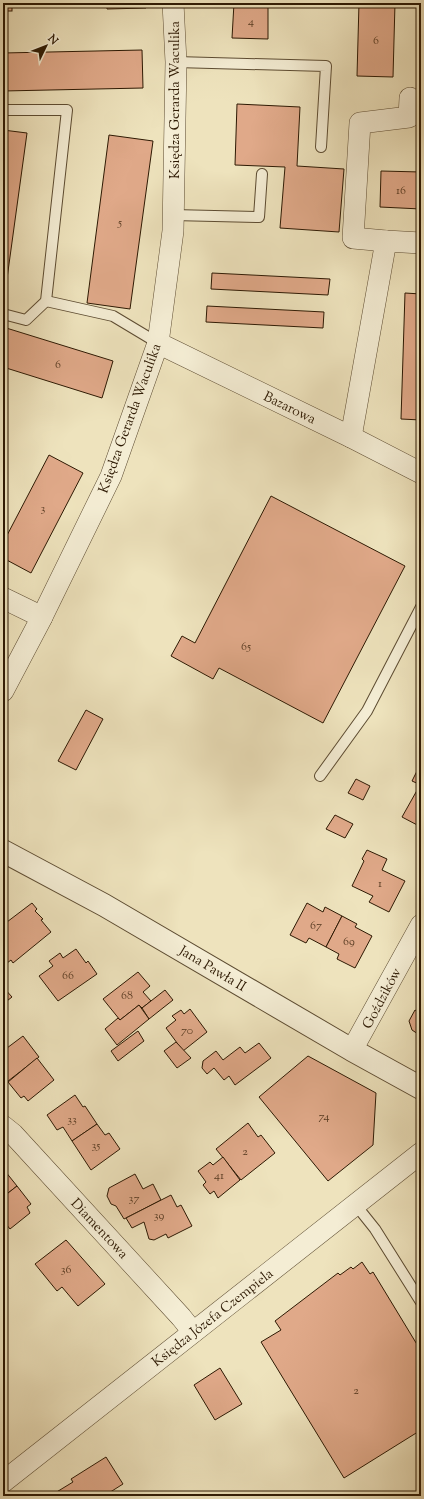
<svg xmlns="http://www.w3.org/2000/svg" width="424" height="1499" font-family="'Sorts Mill Goudy',serif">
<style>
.building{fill:#e0a989;stroke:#2d1903}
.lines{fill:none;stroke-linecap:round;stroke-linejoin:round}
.service-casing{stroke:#5d4c32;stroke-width:12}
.minor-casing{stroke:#5d4c32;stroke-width:22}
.tertiary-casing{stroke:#5d4c32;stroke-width:24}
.service{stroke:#f4edd4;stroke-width:10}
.minor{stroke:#f4edd4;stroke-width:21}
.tertiary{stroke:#f4edd4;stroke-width:22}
.labels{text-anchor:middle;stroke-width:3;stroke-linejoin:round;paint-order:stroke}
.number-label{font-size:12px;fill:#5a3d24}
.street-label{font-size:14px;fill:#2d1903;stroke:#f4edd4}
</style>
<rect width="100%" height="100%" fill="#eee3bd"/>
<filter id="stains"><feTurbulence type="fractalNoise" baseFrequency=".005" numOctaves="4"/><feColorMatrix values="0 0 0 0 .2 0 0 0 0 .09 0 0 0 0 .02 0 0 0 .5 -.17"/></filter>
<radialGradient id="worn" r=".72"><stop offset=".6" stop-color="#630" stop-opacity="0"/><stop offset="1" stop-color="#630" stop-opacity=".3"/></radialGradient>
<g class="building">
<rect x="3" y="3" width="9" height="8"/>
<path d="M107,3H145L146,8L107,9Z"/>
<path d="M234,3H268V39L232,38Z"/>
<path d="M359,3H395L393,77L357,76Z"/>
<path d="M142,50L143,88L3,91V53Z"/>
<path d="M237,104L300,107L297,166L344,169L339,232L280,228L285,167L235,165Z"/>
<path d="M3,130L27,133L6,286H3Z"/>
<path d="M109,135L153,141L130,309L87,303Z"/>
<path d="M381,171L421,172V209L380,207Z"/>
<path d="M212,273L330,279L328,295L211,289Z"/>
<path d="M405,293L421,294V420L401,419Z"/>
<path d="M207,306L324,312L323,328L206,322Z"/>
<path d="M3,327L113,361L102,398L3,367Z"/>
<path d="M49,455L83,473L31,573L3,558V543Z"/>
<path d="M271,496L405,566L323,723L219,668L213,679L171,656L182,636L195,643Z"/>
<path d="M86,710L103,719L76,770L58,761Z"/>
<path d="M418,769L421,770V785L412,781Z"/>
<path d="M356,779L370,786L363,800L348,793Z"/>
<path d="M420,785H421V827L402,817Z"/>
<path d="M335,815L353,824L345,838L326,829Z"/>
<path d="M367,850L387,859L382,870L405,881L389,912L369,902L373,896L352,886L364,861L362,859Z"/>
<path d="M32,903L37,909L35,911L43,919L41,920L51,932L13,963L11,960L3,966V925Z"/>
<path d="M307,903L323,912L325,907L342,916L326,947L309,938L306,943L290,935Z"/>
<path d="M342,916L357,924L355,927L372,936L355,968L337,959L339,954L326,947Z"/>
<path d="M76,949L86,963L88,961L97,974L58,1001L39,976L53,966L49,961L60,953L63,958Z"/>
<path d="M138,972L150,986L143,992L151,1001L142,1008L139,1005L120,1020L103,999Z"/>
<path d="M3,987L12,997L3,1004Z"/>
<path d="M165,990L173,1000L149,1019L142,1008Z"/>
<path d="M139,1005L149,1019L117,1045L105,1029L118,1018L120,1020Z"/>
<path d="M190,1009L207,1032L183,1051L166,1028L176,1020L172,1016L181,1010L184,1014Z"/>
<path d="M415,1010L420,1013L421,1010V1036L412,1030L409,1021Z"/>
<path d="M138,1031L144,1041L118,1061L111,1051Z"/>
<path d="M23,1036L39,1057L3,1085V1051Z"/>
<path d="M176,1042L191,1058L177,1068L164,1051Z"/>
<path d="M259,1043L271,1058L235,1085L229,1076L224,1080L214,1068L207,1074L202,1068L203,1061L216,1051L223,1060L240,1047L245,1053Z"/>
<path d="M308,1056L376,1093L373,1145L328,1181L259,1097Z"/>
<path d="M37,1058L54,1080L28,1101L24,1096L21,1098L8,1082Z"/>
<path d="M75,1095L83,1107L85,1106L97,1124L72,1141L63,1127L57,1130L47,1115Z"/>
<path d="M248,1123L258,1137L261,1135L275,1153L241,1180L216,1149Z"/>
<path d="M97,1124L105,1135L109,1133L120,1149L91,1170L72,1141Z"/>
<path d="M223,1157L240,1180L218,1198L214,1191L210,1194L203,1185L206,1182L198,1171L210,1162L213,1165Z"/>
<path d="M5,1171L17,1186L3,1197V1173Z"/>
<path d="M135,1174L143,1189L153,1184L161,1200L124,1219L116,1206L111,1204L107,1196L109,1188Z"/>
<path d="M17,1186L31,1204L27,1207L30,1213L10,1229L6,1224L3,1227V1197Z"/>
<path d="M171,1195L177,1207L181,1205L192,1226L168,1238L166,1234L154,1240L149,1239L144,1222L132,1228L126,1218Z"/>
<path d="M66,1240L105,1284L78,1306L62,1287L57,1291L35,1264Z"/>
<path d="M362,1262L370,1274L373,1272L421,1351V1430L344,1478L261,1342L281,1330L275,1321L338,1273L340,1275L351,1267L353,1269Z"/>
<path d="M220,1368L242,1404L215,1420L194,1385Z"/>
<path d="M106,1457L123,1484L104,1496H50L73,1482L71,1479Z"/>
</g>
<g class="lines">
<defs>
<g id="service">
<path d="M176,62L326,66L321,147"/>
<path d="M3,110H67L46,301L26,320L3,314"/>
<path d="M173,215L259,217L262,174"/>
<path d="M46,301L113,316L158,343"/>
<path d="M320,776L367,711L421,607"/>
<path d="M355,1204L375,1229L421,1302"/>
</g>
<g id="minor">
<path d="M386,241L353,238L360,123L409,117L410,98"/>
<path d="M158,343L351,437L421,473"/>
<path d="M351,437L386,241L421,243"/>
<path d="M3,598L42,617"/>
<path d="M3,691L42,617L111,476L158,343L173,231L176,62L173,3"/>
<path d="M352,1050L421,925"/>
<path d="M3,1126L13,1134L181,1317L193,1332"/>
<path d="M3,1482L421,1153"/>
</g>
<path id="tertiary" d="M3,851L104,905L352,1050L421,1088"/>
</defs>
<use href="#service" class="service-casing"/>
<use href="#minor" class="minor-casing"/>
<use href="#tertiary" class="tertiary-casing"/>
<use href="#service" class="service"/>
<use href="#minor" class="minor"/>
<use href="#tertiary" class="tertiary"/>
</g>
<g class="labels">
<g class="number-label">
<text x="251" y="25">4</text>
<text x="376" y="44">6</text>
<text x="401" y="194">16</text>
<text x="120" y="226">5</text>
<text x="58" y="368">6</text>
<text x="43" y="512">3</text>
<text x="246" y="650">65</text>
<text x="380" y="887">1</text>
<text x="316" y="929">67</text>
<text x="349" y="945">69</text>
<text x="68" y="979">66</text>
<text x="127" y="999">68</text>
<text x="187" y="1034">70</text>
<text x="324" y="1120">74</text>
<text x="72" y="1123">33</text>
<text x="96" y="1149">35</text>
<text x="245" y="1155">2</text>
<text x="219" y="1179">41</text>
<text x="134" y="1202">37</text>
<text x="159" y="1219">39</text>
<text x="66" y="1273">36</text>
<text x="356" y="1394">2</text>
</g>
<g class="street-label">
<text transform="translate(174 100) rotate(-90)" y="5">Księdza Gerarda Waculika</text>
<text transform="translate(290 407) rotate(26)" y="5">Bazarowa</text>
<text transform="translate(129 418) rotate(-70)" y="5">Księdza Gerarda Waculika</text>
<text transform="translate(213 968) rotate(31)" y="5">Jana Pawła II</text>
<text transform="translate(381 998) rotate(-62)" y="5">Goździków</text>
<text transform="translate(100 1228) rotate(47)" y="5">Diamentowa</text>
<text transform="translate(212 1317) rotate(-38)" y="5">Księdza Józefa Czempiela</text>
</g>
</g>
<rect width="424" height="1499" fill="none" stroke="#eee3bd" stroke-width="16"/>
<rect x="4" y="4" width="416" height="1491" fill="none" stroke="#2d1903" stroke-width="2"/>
<rect x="8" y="8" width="408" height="1483" fill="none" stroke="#2d1903"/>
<g transform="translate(46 46) rotate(47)" stroke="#f4edd4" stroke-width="3" paint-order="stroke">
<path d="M0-3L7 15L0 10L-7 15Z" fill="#2d1903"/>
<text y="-6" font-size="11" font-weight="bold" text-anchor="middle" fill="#2d1903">N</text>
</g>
<rect width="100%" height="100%" filter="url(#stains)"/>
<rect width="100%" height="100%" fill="url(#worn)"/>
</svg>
